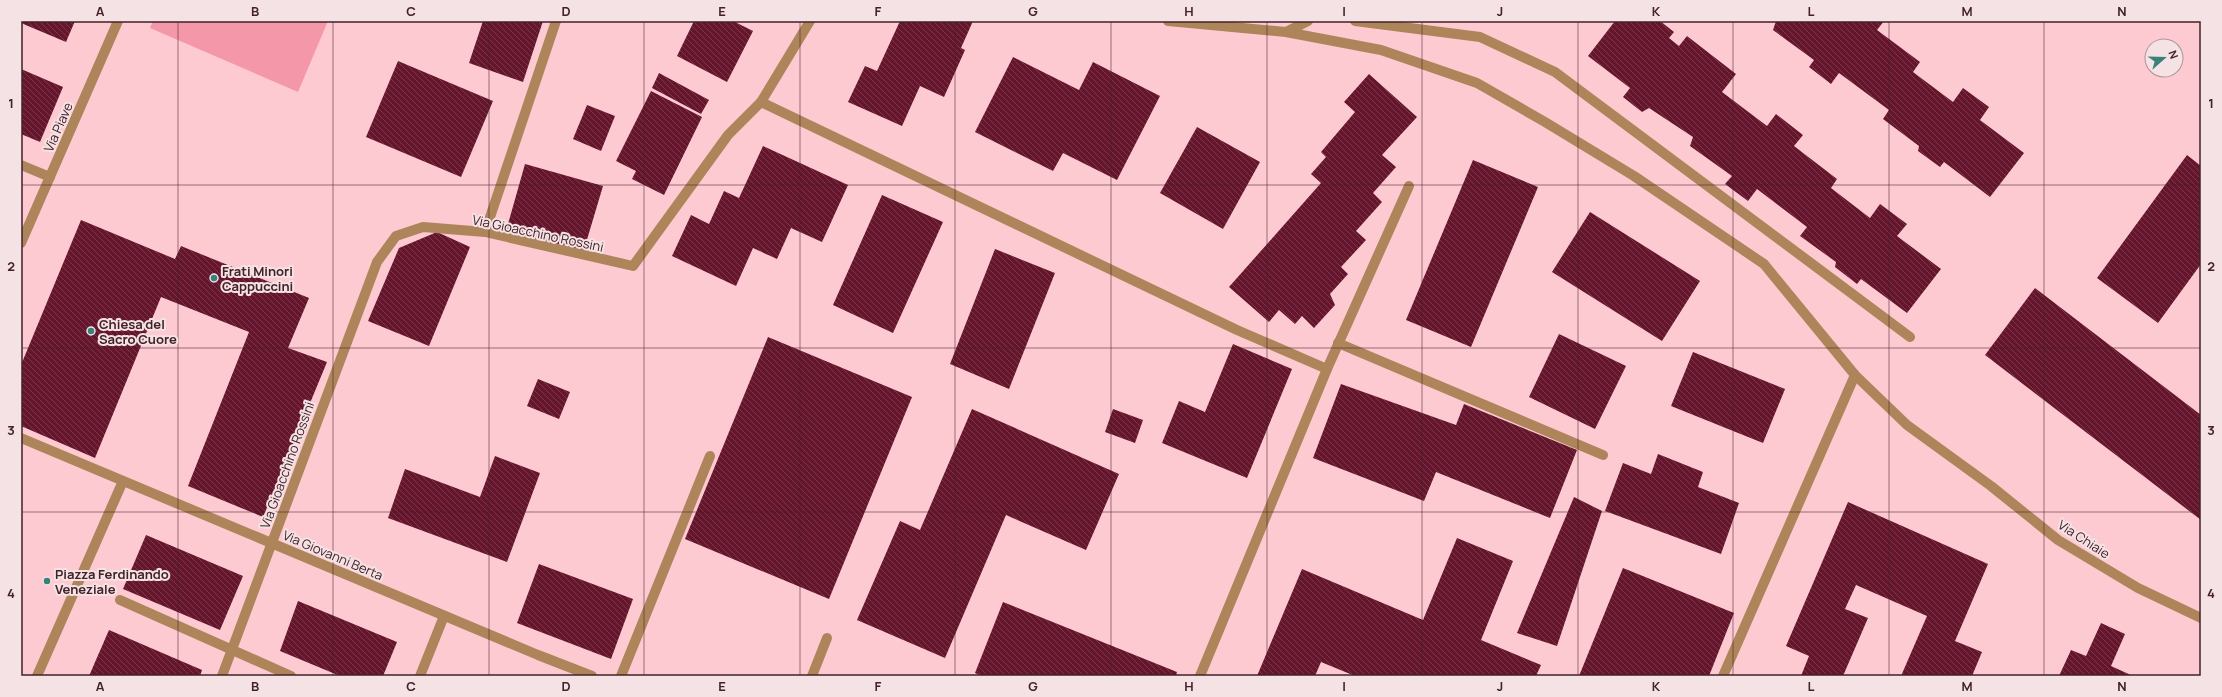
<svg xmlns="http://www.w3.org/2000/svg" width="2222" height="697" font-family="Manrope,sans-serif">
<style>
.pitch{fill:#f498a9}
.building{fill:url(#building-back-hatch)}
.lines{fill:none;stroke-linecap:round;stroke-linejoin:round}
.street{stroke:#ae855a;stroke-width:10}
.grid{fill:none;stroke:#422128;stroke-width:1;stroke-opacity:0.55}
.poi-dot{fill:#3a817b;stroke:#f4e2e4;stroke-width:1.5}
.labels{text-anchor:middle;stroke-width:4;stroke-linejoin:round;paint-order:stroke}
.street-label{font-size:13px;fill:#422128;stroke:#f4e2e4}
.poi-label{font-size:13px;font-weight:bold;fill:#422128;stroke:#f4e2e4;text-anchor:start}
.neatline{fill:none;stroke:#422128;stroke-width:1.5}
.grid-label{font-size:13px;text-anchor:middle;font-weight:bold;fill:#422128}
</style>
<defs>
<pattern id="building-back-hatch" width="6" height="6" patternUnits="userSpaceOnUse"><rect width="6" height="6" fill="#65162d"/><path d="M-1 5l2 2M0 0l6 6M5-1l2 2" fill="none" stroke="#78374a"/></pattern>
</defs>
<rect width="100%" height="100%" fill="#fecad2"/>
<path class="pitch" d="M153,21H328L298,92L150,28Z"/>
<g class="building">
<path d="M21,21H75L66,42L21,23Z"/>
<path d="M483,21H543L523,82L469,63Z"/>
<path d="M694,21H733L753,31L727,82L677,56Z"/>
<path d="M900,21H973L961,48L965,50L944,97L920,86L902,126L848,102L865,66L877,71Z"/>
<path d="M1615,21H1660L1674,32L1669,38L1679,46L1687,36L1736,74L1722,92L1767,126L1776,114L1803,135L1794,146L1837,179L1831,188L1870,218L1880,204L1907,224L1897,236L1941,269L1907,313L1861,279L1857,284L1835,267L1836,262L1800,236L1807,227L1757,189L1748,201L1725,184L1732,176L1690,146L1693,137L1649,108L1642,112L1623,97L1630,88L1588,56Z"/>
<path d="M1776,21H1884L1877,30L1920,62L1913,72L1953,102L1963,88L1989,107L1980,120L2024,153L1990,197L1944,162L1940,167L1918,151L1919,146L1883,119L1889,110L1839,73L1831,84L1809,67L1814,60L1773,30Z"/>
<path d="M1013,57L1079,90L1093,62L1160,96L1117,180L1063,153L1053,171L975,132Z"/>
<path d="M398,61L493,101L461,177L366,137Z"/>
<path d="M21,69L63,87L40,142L21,134Z"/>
<path d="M659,73L709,100L701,114L652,88Z"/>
<path d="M1369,74L1417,117L1382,155L1396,167L1373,193L1382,202L1356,231L1366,240L1341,267L1348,274L1330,294L1335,305L1314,328L1302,316L1295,324L1279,310L1269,322L1229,287L1321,183L1311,174L1326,157L1321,152L1355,112L1344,102Z"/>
<path d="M651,91L702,117L664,195L632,179L636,171L616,161Z"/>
<path d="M587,105L615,116L601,151L573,139Z"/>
<path d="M1197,127L1260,162L1223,229L1160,193Z"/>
<path d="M763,146L848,185L822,242L791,228L777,259L753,248L736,286L672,256L691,215L709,224L724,191L739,198Z"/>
<path d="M2187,155L2201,166V264L2158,323L2097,278Z"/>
<path d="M1473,160L1538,187L1471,347L1406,320Z"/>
<path d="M525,164L603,186L583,253L506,231Z"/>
<path d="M882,195L943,222L893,333L833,305Z"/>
<path d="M1590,212L1700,281L1662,341L1552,272Z"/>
<path d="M81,220L175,259L181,246L309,298L288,348L327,362L263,517L188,486L249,332L161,297L95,458L21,426V365Z"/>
<path d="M437,232L470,247L429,346L368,321L399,248Z"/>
<path d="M995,249L1055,273L1009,389L950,364Z"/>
<path d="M2035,288L2201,415V520L1985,355Z"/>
<path d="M1559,334L1626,366L1595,429L1529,397Z"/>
<path d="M768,337L912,397L829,599L685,539Z"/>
<path d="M1233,344L1292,369L1247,478L1162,443L1179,401L1205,412Z"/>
<path d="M1693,352L1785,389L1763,443L1671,406Z"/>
<path d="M538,379L570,392L559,419L527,406Z"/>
<path d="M1341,384L1456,425L1464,404L1577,450L1550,518L1436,472L1424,501L1313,458Z"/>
<path d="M972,409L1119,474L1086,550L1006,515L945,658L857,620L900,521L920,530Z"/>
<path d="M1113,409L1143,420L1135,443L1105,432Z"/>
<path d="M1658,454L1703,472L1698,487L1739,503L1721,554L1605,511L1623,463L1651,474Z"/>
<path d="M495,456L540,473L507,562L388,518L405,469L480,497Z"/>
<path d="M1574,497L1602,511L1557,646L1517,633Z"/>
<path d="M1848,502L1988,564L1955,641L1982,652L1972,676H1901L1927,616L1856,585L1845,609L1868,618L1843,676H1801L1809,656L1786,646Z"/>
<path d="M146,535L243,576L220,630L123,589Z"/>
<path d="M1457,538L1513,561L1481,640L1541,665L1536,676H1355L1321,662L1315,676H1257L1302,569L1423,620Z"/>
<path d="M539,564L633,599L611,659L517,623Z"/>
<path d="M1623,568L1734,613L1709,676H1579Z"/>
<path d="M298,601L397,642L383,676H340L280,651Z"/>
<path d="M1003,602L1177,672L1176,676H982L975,673Z"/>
<path d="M2101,623L2125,634L2111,666L2133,676H2059L2071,650L2086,656Z"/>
<path d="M109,630L202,670L200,676H89Z"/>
</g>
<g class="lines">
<g class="street">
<path d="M1168,21L1286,32L1381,50L1477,83L1545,122L1634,176L1764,264L1855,375L1907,425L1991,486L2058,540L2138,588L2201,618"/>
<path d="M1355,21L1480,37L1555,72L1910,337"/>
<path d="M1286,32L1308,21"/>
<path d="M761,102L1237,330L1327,369"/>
<path d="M21,165L50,177"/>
<path d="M485,232L556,21"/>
<path d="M21,243L118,21"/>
<path d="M1338,343L1603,455"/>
<path d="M21,438L538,655L592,676"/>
<path d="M120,600L291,676"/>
<path d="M37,676L123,481"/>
<path d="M222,676L377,262L396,236L423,227L485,232L633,266L728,135L761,102L810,21"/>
<path d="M420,676L444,616"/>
<path d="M621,676L710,456"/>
<path d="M812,676L827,638"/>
<path d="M1200,676L1327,369L1409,186"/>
<path d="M1723,676L1855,375"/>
</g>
</g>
<path class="grid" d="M178,21V676M333,21V676M489,21V676M644,21V676M800,21V676M955,21V676M1111,21V676M1267,21V676M1422,21V676M1578,21V676M1733,21V676M1889,21V676M2044,21V676M21,185H2201M21,348H2201M21,512H2201"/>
<g class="poi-dot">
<circle cx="214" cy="278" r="4"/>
<circle cx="91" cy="331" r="4"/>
<circle cx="47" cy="581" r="4"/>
</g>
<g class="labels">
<g class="street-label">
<text transform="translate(58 127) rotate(-66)" y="5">Via Piave</text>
<text transform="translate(538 233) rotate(12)" y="5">Via Gioacchino Rossini</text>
<text transform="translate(287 465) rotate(-70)" y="5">Via Gioacchino Rossini</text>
<text transform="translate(2084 539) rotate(33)" y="5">Via Chiaie</text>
<text transform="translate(333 555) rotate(23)" y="5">Via Giovanni Berta</text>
</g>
<g class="poi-label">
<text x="222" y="276">Frati Minori<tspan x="222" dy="15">Cappuccini</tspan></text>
<text x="99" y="329">Chiesa del<tspan x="99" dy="15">Sacro Cuore</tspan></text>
<text x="55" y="579">Piazza Ferdinando<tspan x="55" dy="15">Veneziale</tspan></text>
</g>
</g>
<rect width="2222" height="697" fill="none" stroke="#f4e2e4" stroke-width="44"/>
<g transform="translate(2164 58) rotate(70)"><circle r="19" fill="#f4e2e4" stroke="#ad9599"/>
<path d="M0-3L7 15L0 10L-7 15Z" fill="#3a817b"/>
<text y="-6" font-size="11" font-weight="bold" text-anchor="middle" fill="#422128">N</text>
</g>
<rect x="22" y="22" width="2178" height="653" class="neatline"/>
<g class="grid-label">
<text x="100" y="16">A</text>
<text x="255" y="16">B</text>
<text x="411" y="16">C</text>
<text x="566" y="16">D</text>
<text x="722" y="16">E</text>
<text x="878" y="16">F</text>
<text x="1033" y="16">G</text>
<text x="1189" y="16">H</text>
<text x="1344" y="16">I</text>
<text x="1500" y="16">J</text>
<text x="1656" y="16">K</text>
<text x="1811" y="16">L</text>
<text x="1967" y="16">M</text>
<text x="2122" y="16">N</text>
<text x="11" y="108">1</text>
<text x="2211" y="108">1</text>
<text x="11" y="271">2</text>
<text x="2211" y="271">2</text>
<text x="11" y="435">3</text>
<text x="2211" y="435">3</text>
<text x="11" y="598">4</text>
<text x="2211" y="598">4</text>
<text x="100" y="691">A</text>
<text x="255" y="691">B</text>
<text x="411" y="691">C</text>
<text x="566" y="691">D</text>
<text x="722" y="691">E</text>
<text x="878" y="691">F</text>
<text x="1033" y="691">G</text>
<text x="1189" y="691">H</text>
<text x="1344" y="691">I</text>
<text x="1500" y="691">J</text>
<text x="1656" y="691">K</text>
<text x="1811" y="691">L</text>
<text x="1967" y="691">M</text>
<text x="2122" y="691">N</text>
</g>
</svg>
